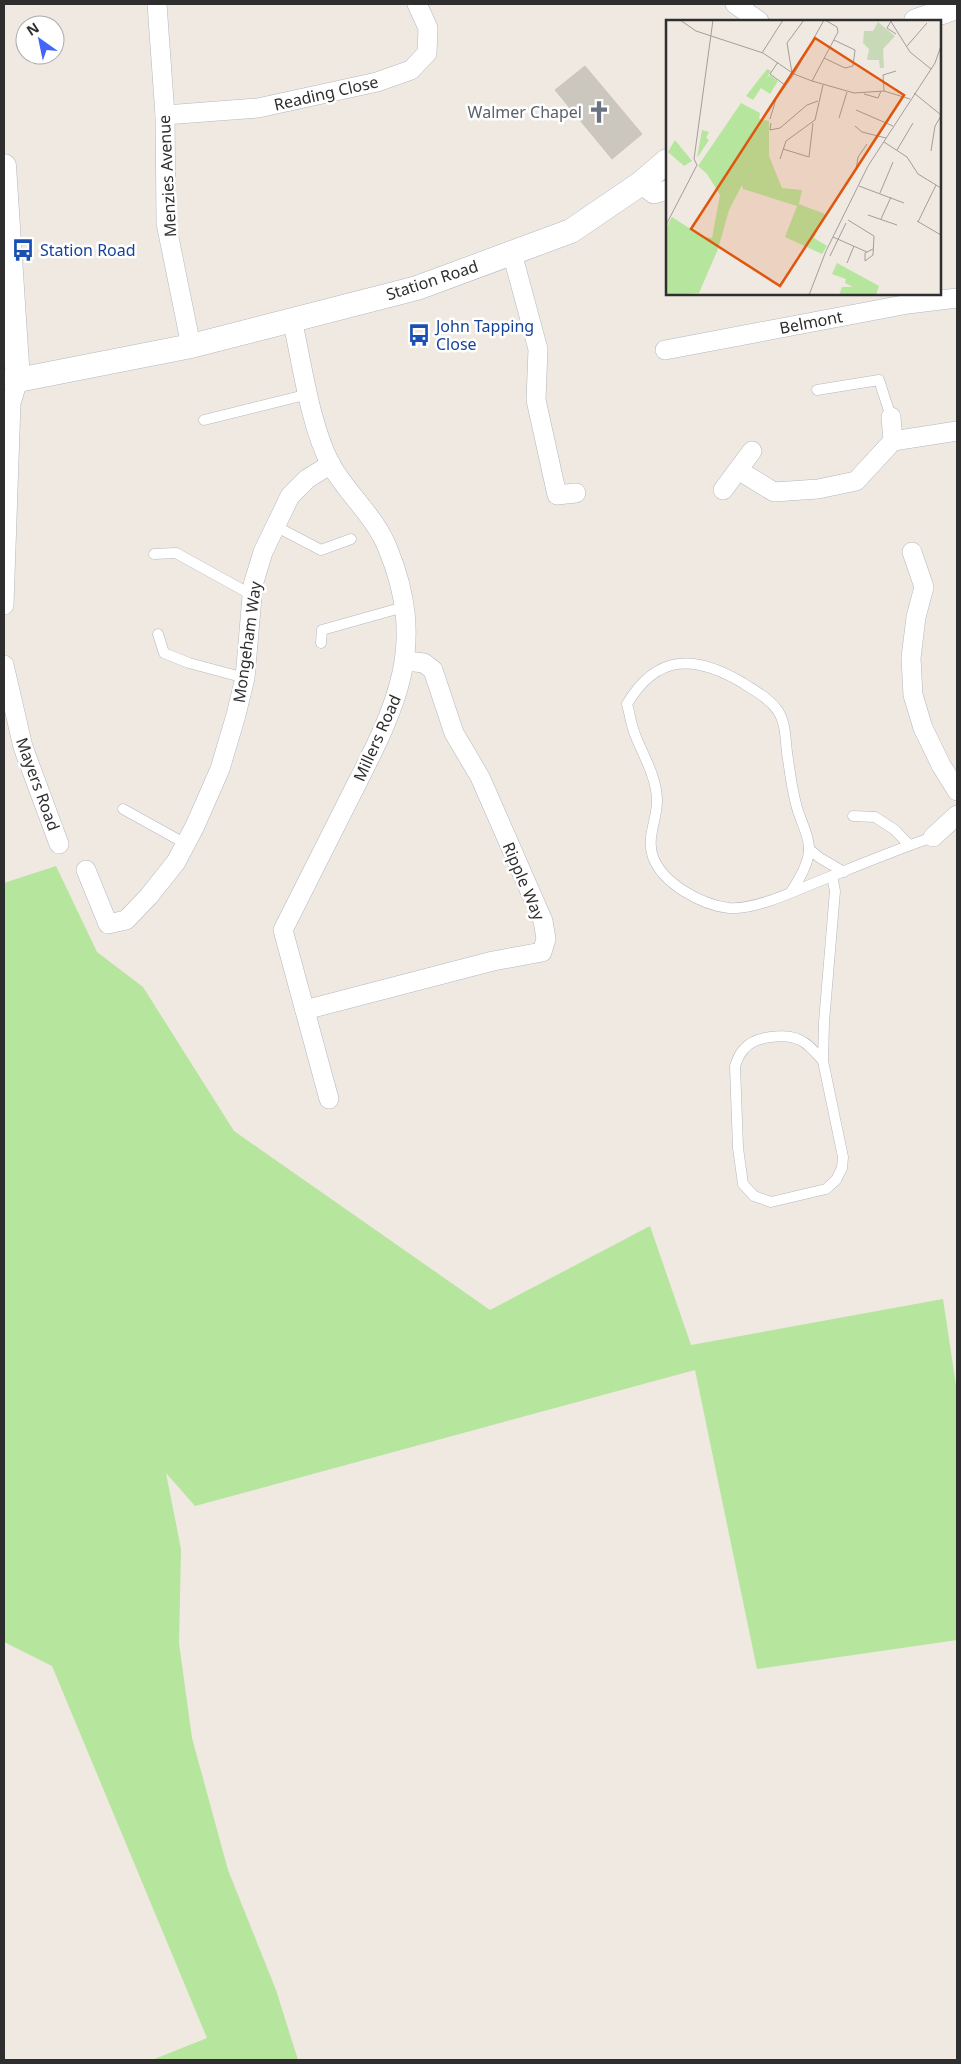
<svg xmlns="http://www.w3.org/2000/svg" width="961" height="2064" font-family="'Noto Sans',sans-serif">
<style>
.green{fill:#b6e59e}
.building{fill:#cbc7bf;stroke:#cbc5ba}
.lines{fill:none;stroke-linecap:round;stroke-linejoin:round}
.service-casing{stroke:#b4b7c1;stroke-width:11}
.minor-casing{stroke:#b4b7c1;stroke-width:20}
.tertiary-casing{stroke:#b4b7c1;stroke-width:25}
.service{stroke:#fff;stroke-width:10}
.minor{stroke:#fff;stroke-width:19}
.tertiary{stroke:#fff;stroke-width:24}
.labels{text-anchor:middle;stroke-width:5;stroke-linejoin:round;paint-order:stroke}
.street-label{font-size:16px;fill:#2e2e2e;stroke:#fff}
.worship-label{font-size:16px;fill:#5b616d;stroke:#fff;text-anchor:end}
.transit-label{font-size:16px;fill:#164399;stroke:#fff;text-anchor:start}
.inset-road{fill:none;stroke:#a29e99;stroke-width:1}
.view{fill:#df570e;fill-opacity:0.15;stroke:#df570e;stroke-width:2.5}
.inset-edge{fill:none;stroke:#2e2e2e;stroke-width:2.5}
</style>
<rect width="100%" height="100%" fill="#efe9e1"/>
<path class="green" d="M56,866L97,952L143,987L234,1131L490,1310L650,1226L691,1345L943,1299L957,1392V1640L757,1669L695,1370L195,1506L166,1473L181,1549L179,1643L192,1738L228,1870L276,1990L298,2060H152L207,2038L52,1666L4,1642V883Z"/>
<path class="building" d="M585,66L642,134L612,159L555,90Z"/>
<g class="lines">
<defs>
<g id="service">
<path d="M817,390L879,380L891,417"/>
<path d="M204,420L309,394"/>
<path d="M275,526L321,550L351,539"/>
<path d="M154,554L176,553L252,595"/>
<path d="M158,634L164,653L189,663L245,678"/>
<path d="M321,643L322,630L404,607"/>
<path d="M123,809L186,844"/>
<path d="M853,816L875,817L895,830L909,845"/>
<path d="M809,849L820,858L844,872"/>
<path d="M791,892C799,880 810,862 809,847C808,832 799,818 796,804C792,789 790,774 788,759C785,744 787,725 778,711C769,698 755,691 743,683C696,655 657,653 627,704C630,714 631,726 636,737C644,757 657,778 657,801C657,820 646,838 653,857C663,884 702,905 729,908C754,910 790,893 812,884C852,868 892,851 933,837"/>
<path d="M823,1061C816,1053 809,1044 800,1040C785,1033 755,1036 744,1049C739,1054 737,1060 735,1066L738,1148L743,1184L754,1196L771,1202L826,1189L836,1180L842,1168L843,1157L823,1061L824,1022L835,891L832,876"/>
</g>
<g id="minor">
<path d="M157,4L165,115L166,223L191,346"/>
<path d="M735,4L759,21"/>
<path d="M165,115L258,108L377,82L411,70L427,53L428,28L417,4"/>
<path d="M640,184L654,194L667,190"/>
<path d="M512,253L538,349L536,400L557,495L576,493"/>
<path d="M292,319C302,363 310,426 331,465C348,495 375,516 388,549C429,649 394,710 349,799C327,842 305,886 283,930L329,1099"/>
<path d="M665,350L908,304L957,298"/>
<path d="M4,379L18,380L11,403L4,605"/>
<path d="M891,417L893,441"/>
<path d="M738,470L774,492L818,489L856,481L893,441L957,431"/>
<path d="M723,490L752,451"/>
<path d="M912,552L924,587L916,617L911,658L913,695L923,728L941,765L957,791"/>
<path d="M4,665L23,747L59,844"/>
<path d="M933,837L957,815"/>
<path d="M86,870L108,924L126,920L149,896L176,862L195,826L220,769L236,715L245,678L253,585L263,552L290,496L307,479L331,464"/>
<path d="M305,1010L493,961L542,952L546,939L543,921L480,777L454,733L433,670L424,663L406,661"/>
</g>
<g id="tertiary">
<path d="M916,21L957,7"/>
<path d="M4,166L18,380L191,346L417,288L571,231L640,184L667,161"/>
</g>
</defs>
<use href="#service" class="service-casing"/>
<use href="#minor" class="minor-casing"/>
<use href="#tertiary" class="tertiary-casing"/>
<use href="#service" class="service"/>
<use href="#minor" class="minor"/>
<use href="#tertiary" class="tertiary"/>
</g>
<defs>
<symbol id="church-bare" viewBox="-9 -9 18 18"><path d="M-1.2-6h2.4v3.5h3.3v2.4h-3.3V6h-2.4V-.1h-3.3v-2.4h3.3Z" fill="#6b7280" stroke="#fff" stroke-width="2.5" paint-order="stroke"/></symbol>
<symbol id="bus-bare" viewBox="-9 -9 18 18"><path d="M-5-6H5V4H4V6H2V4H-2V6H-4V4H-5ZM-3.5-4V0h7V-4ZM-3.5 1.2v1.5H-2V1.2ZM2 1.2v1.5H3.5V1.2Z" fill="#1a4fb4" stroke="#fff" stroke-width="2.5" paint-order="stroke"/></symbol>
</defs>
<g fill-rule="evenodd">
<use href="#church-bare" x="583" y="96" width="32" height="32"/>
<use href="#bus-bare" x="7" y="234" width="32" height="32"/>
<use href="#bus-bare" x="403" y="319" width="32" height="32"/>
</g>
<g class="labels">
<g class="street-label">
<text transform="translate(326 93) rotate(-13)" y="6">Reading Close</text>
<text transform="translate(167 176) rotate(-93)" y="6">Menzies Avenue</text>
<text transform="translate(432 280) rotate(-18)" y="6">Station Road</text>
<text transform="translate(811 322) rotate(-11)" y="6">Belmont</text>
<text transform="translate(247 642) rotate(-82)" y="6">Mongeham Way</text>
<text transform="translate(377 738) rotate(-66)" y="6">Millers Road</text>
<text transform="translate(38 784) rotate(70)" y="6">Mayers Road</text>
<text transform="translate(524 881) rotate(67)" y="6">Ripple Way</text>
</g>
<g class="worship-label">
<text x="582" y="118">Walmer Chapel</text>
</g>
<g class="transit-label">
<text x="40" y="256">Station Road</text>
<text x="436" y="332">John Tapping<tspan x="436" dy="18">Close</tspan></text>
</g>
</g>
<g transform="translate(666 20)">
<rect width="275" height="275" fill="#efe9e1"/>
<path d="M101,49L105,51L100,59L104,55L112,61L104,74L95,68L87,80L80,76ZM75,83L94,93L93,99L103,101V136L116,168L136,170L133,184L159,194L148,218L161,226L156,234L119,217L131,186L77,169L76,165L63,190L52,229L33,273L0,275V208L6,197L37,217L46,218L54,175L41,154L32,146ZM36,110L43,112L40,118L43,120L31,138ZM9,120L26,141L18,146L2,132ZM171,243L213,266L210,275H173L176,267H187L179,263L180,259L166,254Z" fill="#b6e59e"/>
<path d="M212,2L229,16L217,29L218,48H214L213,40H201L203,29L197,23L198,11H207Z" fill="#c8d9b8"/>
<path class="inset-road" d="M14,0L30,11L97,33L128,54L146,61L188,73L218,71L244,79M224,0L244,32L265,49M225,1L221,8L230,14M241,26L261,3M96,33L117,0M158,38L179,48L187,46L189,30L168,20M112,42L104,54L119,65M126,53L121,23L138,0M146,61L172,12L171,7L159,0M218,71L217,55L230,51M248,73L275,95M198,74L212,78L215,71M190,90L227,106M173,98L181,72M104,99L110,79L128,54L158,0M105,103L104,110L114,108L141,85L152,81M189,106L196,112L220,118M218,122L241,137L252,154L275,168M117,129L143,137L147,103M231,130L247,103M265,131L269,106L275,96M114,139L120,121L149,100L157,65M190,150L192,137L201,124M193,166L238,183M214,173L227,142M202,195L231,205M215,199L225,177M182,200L208,216L207,235L199,241V233L207,229M251,201L275,215M252,202L270,165M0,205L31,145L28,139L47,0M167,217L201,232M164,236L180,203M181,243L188,226M143,275L160,231L202,146L269,43L275,26"/>
<path class="view" d="M149,18L238,75L114,266L25,209Z"/>
<rect width="275" height="275" class="inset-edge"/>
</g>
<rect width="961" height="2064" fill="none" stroke="#2e2e2e" stroke-width="10"/>
<g transform="translate(40 40) rotate(327)"><circle r="24" fill="#ffffff" stroke="#ababab"/>
<path d="M0-4L9 19L0 12L-9 19Z" fill="#4264fb"/>
<text y="-8" font-size="14" font-weight="bold" text-anchor="middle" fill="#2e2e2e">N</text>
</g>
</svg>
